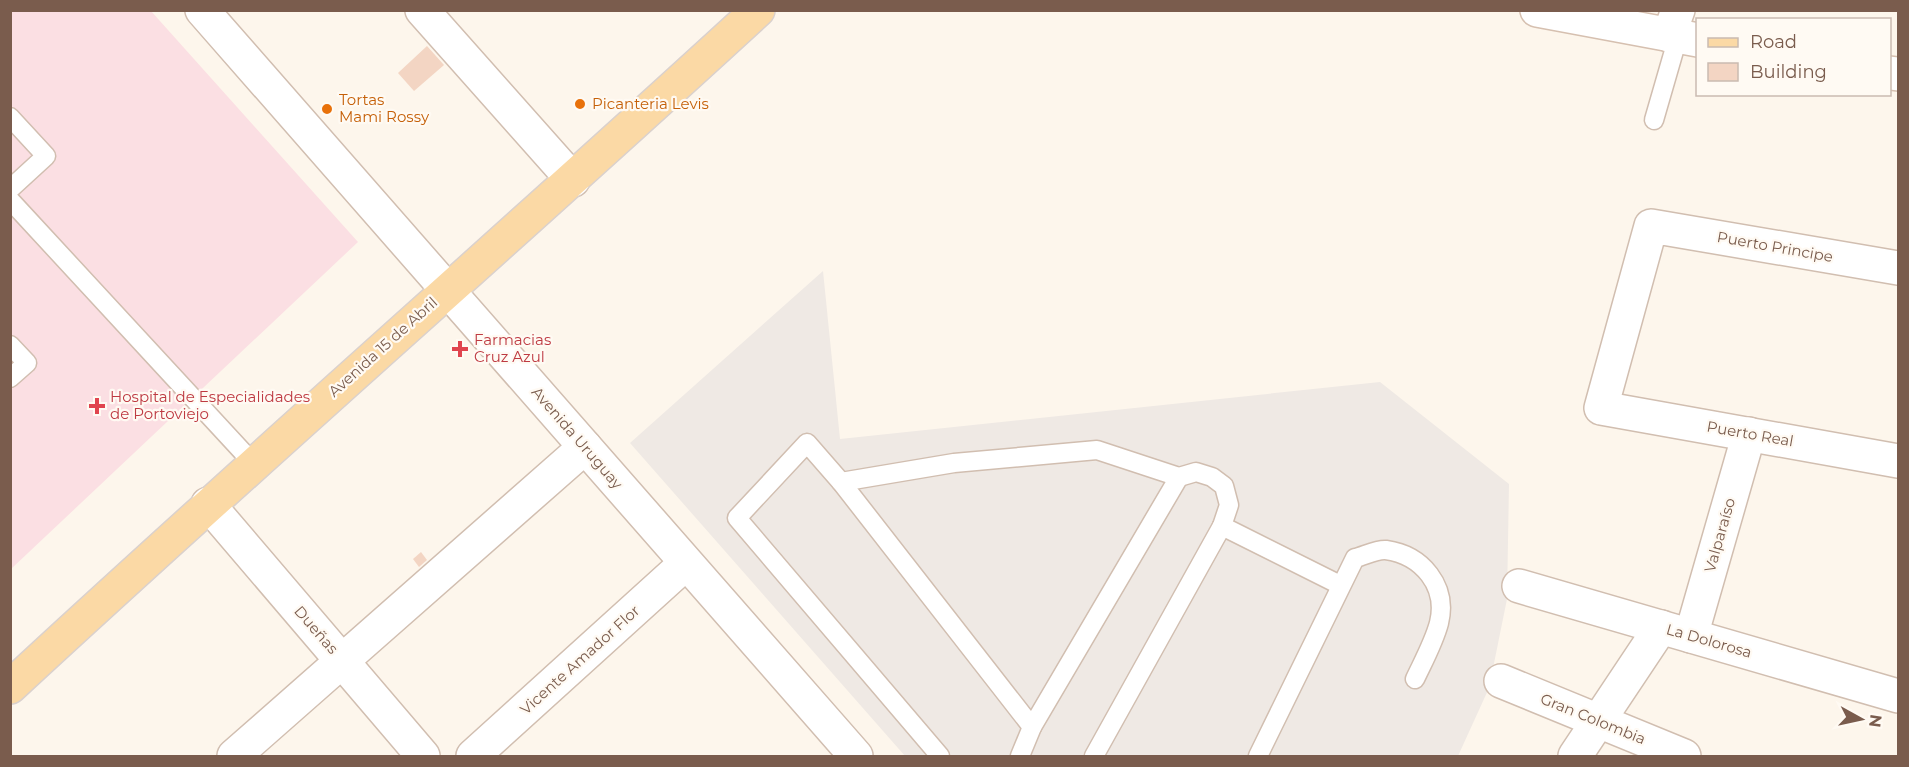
<svg xmlns="http://www.w3.org/2000/svg" width="1909" height="767" font-family="Montserrat,sans-serif">
<style>
.industrial{fill:#efe9e4}
.medical{fill:#fbdfe3}
.building{fill:#f3d5c3}
.lines{fill:none;stroke-linecap:round;stroke-linejoin:round}
.lane-casing{stroke:#d1beb0;stroke-width:21}
.street-casing{stroke:#d1beb0;stroke-width:36}
.secondary-casing{stroke:#d6c0b0;stroke-width:36}
.primary-casing{stroke:#dad1cd;stroke-width:36}
.lane{stroke:#fff;stroke-width:18}
.street{stroke:#fff;stroke-width:33}
.secondary{stroke:#fff;stroke-width:33}
.primary{stroke:#fbd9a5;stroke-width:33}
.food-dot{fill:#e8710a;stroke:#fffaf3;stroke-width:2}
.health-dot{fill:#e0444e;stroke:#fffaf3;stroke-width:2}
.labels{text-anchor:middle;stroke-width:4.5;stroke-linejoin:round;paint-order:stroke}
.food-label{font-size:15px;fill:#c56008;stroke:#fffaf3;text-anchor:start}
.street-label{font-size:15px;fill:#7a5c4d;stroke:#fffaf3}
.health-label{font-size:15px;fill:#be3a42;stroke:#fffaf3;text-anchor:start}
</style>
<rect width="100%" height="100%" fill="#fdf6ec"/>
<path class="industrial" d="M823,271L840,439L1380,382L1509,484L1507,599L1489,688L1458,756H905L630,443Z"/>
<path class="medical" d="M11,11H151L358,242L11,569Z"/>
<g class="building">
<path d="M427,46L444,65L414,91L398,73Z"/>
<path d="M421,552L427,560L419,567L413,559Z"/>
</g>
<g class="lines">
<defs>
<g id="lane">
<path d="M10,117L46,156L10,189"/>
<path d="M1654,120L1678,37"/>
<path d="M10,200L253,463"/>
<path d="M10,345L27,363L10,378"/>
<path d="M841,482L1032,727L1020,756"/>
<path d="M1222,526L1340,585"/>
<path d="M1032,727L1179,477"/>
<path d="M940,756L737,518L807,443L841,482L954,463L1097,450L1179,477L1196,472L1212,477L1224,486L1229,505L1222,526L1094,756"/>
<path d="M1258,756L1355,558C1364,556 1377,549 1386,550C1422,555 1448,586 1439,623C1434,642 1423,662 1415,679"/>
</g>
<g id="street">
<path d="M202,10L856,756"/>
<path d="M422,10L573,180"/>
<path d="M1669,35L1678,10"/>
<path d="M1898,268L1651,226L1601,408L1898,461"/>
<path d="M208,504L423,756"/>
<path d="M1519,586L1898,696"/>
<path d="M1691,636L1749,434"/>
<path d="M1501,681L1684,756"/>
<path d="M234,756L585,447"/>
<path d="M473,756L686,563"/>
<path d="M1575,756L1661,627"/>
</g>
<g id="secondary">
<path d="M1537,10L1698,40"/>
<path d="M1890,73L1898,74"/>
</g>
<path id="primary" d="M10,687C257,458 510,238 758,10"/>
</defs>
<use href="#lane" class="lane-casing"/>
<use href="#street" class="street-casing"/>
<use href="#secondary" class="secondary-casing"/>
<use href="#primary" class="primary-casing"/>
<use href="#lane" class="lane"/>
<use href="#street" class="street"/>
<use href="#secondary" class="secondary"/>
<use href="#primary" class="primary"/>
</g>
<g class="food-dot">
<circle cx="580" cy="104" r="6"/>
<circle cx="327" cy="109" r="6"/>
</g>
<g class="health-dot">
<path d="M457 340h6v6h6v6h-6v6h-6v-6h-6v-6h6z"/>
<path d="M94 397h6v6h6v6h-6v6h-6v-6h-6v-6h6z"/>
</g>
<g class="labels">
<g class="food-label">
<text x="339" y="105">Tortas<tspan x="339" dy="17">Mami Rossy</tspan></text>
<text x="592" y="109">Picanteria Levis</text>
</g>
<g class="street-label">
<text transform="translate(1775 247) rotate(10)" y="5">Puerto Principe</text>
<text transform="translate(383 347) rotate(-42)" y="5">Avenida 15 de Abril</text>
<text transform="translate(1750 434) rotate(10)" y="5">Puerto Real</text>
<text transform="translate(577 438) rotate(49)" y="5">Avenida Uruguay</text>
<text transform="translate(1720 535) rotate(-74)" y="5">Valparaíso</text>
<text transform="translate(316 630) rotate(49)" y="5">Dueñas</text>
<text transform="translate(1709 641) rotate(16)" y="5">La Dolorosa</text>
<text transform="translate(580 660) rotate(-42)" y="5">Vicente Amador Flor</text>
<text transform="translate(1593 719) rotate(22)" y="5">Gran Colombia</text>
</g>
<g class="health-label">
<text x="474" y="345">Farmacias<tspan x="474" dy="17">Cruz Azul</tspan></text>
<text x="110" y="402">Hospital de Especialidades<tspan x="110" dy="17">de Portoviejo</tspan></text>
</g>
</g>
<rect width="1909" height="767" fill="none" stroke="#7a5c4d" stroke-width="24"/>
<rect x="1696" y="18" width="195" height="78" fill="#fffaf3" stroke="#cabbb1" stroke-width="1.5"/>
<rect x="1708" y="38" width="30" height="9" fill="#fbd9a5" stroke="#cabbb1" stroke-width="1.5"/>
<text x="1750" y="48" font-size="18" fill="#7a5c4d">Road</text>
<rect x="1708" y="63" width="30" height="18" fill="#f3d5c3" stroke="#cabbb1" stroke-width="1.5"/>
<text x="1750" y="78" font-size="18" fill="#7a5c4d">Building</text>
<g transform="translate(1861 719) rotate(98)" stroke="#fffaf3" stroke-width="4.5" paint-order="stroke">
<path d="M0-4.5L10 22L0 15L-10 22Z" fill="#7a5c4d"/>
<text y="-9" font-size="16" font-weight="bold" text-anchor="middle" fill="#7a5c4d">N</text>
</g>
</svg>
